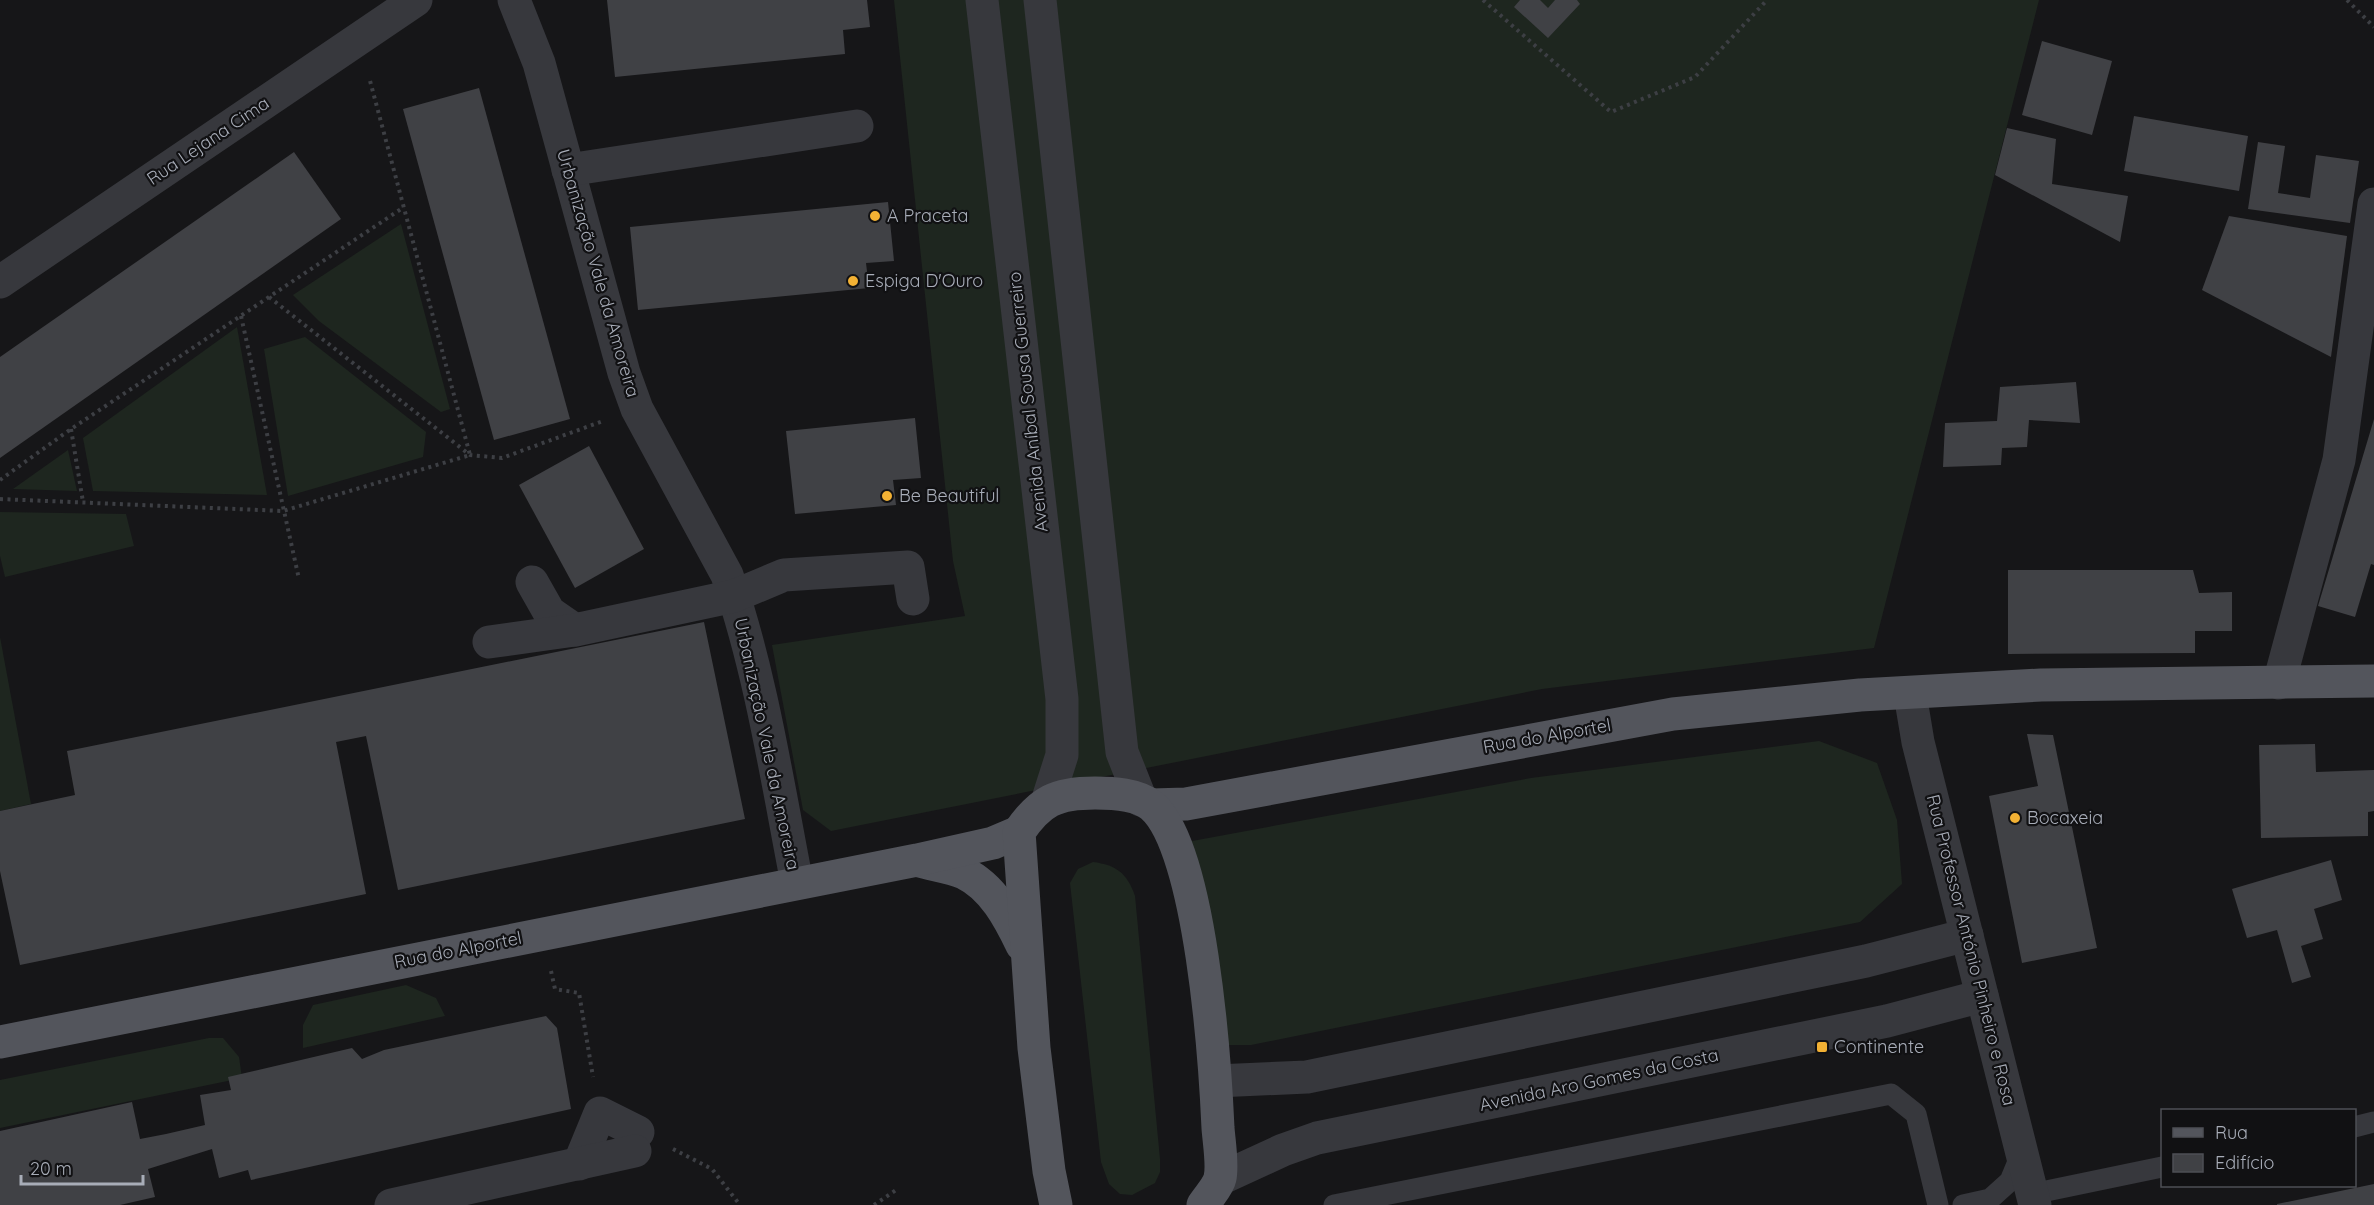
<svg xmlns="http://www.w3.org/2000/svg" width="2374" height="1205" font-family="Quicksand,sans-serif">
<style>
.grass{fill:#1e261f}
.building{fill:#404145}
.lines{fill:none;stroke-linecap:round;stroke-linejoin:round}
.path{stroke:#3d3f44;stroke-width:4;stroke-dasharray:3 4.5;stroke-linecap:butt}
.service{stroke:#37383d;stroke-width:21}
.minor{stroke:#37383d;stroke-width:33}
.primary{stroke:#53555c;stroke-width:33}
.poi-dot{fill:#f2b134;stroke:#111113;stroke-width:2}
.labels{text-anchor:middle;stroke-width:4.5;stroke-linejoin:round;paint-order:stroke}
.street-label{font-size:18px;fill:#a8adb8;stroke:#111113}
.poi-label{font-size:18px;fill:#a8adb8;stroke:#111113;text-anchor:start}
</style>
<rect width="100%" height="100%" fill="#161618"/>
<g class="grass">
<path d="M894,0H2039L1874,648L1542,689L831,831L803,810L772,645L965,616L953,561Z"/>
<path d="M401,224L450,409L441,412L319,321L293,295Z"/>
<path d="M237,327L267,495L93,491L83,438Z"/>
<path d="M305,337L426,432L423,457L288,496L264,349Z"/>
<path d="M68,450L77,491L13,489Z"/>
<path d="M0,512L126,514L134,546L5,577L0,556Z"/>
<path d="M0,637L31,804L0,811Z"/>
<path d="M1819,741L1877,763L1897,820L1902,884L1860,922L1251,1045H1212L1176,844L1531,778Z"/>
<path d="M1093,862C1116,865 1127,873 1135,896L1160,1159V1172L1155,1183L1132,1195L1120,1194L1109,1184L1101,1162L1070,883L1078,869Z"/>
<path d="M406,985L436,998L445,1016L303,1048V1025L313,1005Z"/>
<path d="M209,1038H223L239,1057L242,1078L0,1128V1080Z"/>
</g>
<g class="building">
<path d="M607,0H867L870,27L843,30L845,54L615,77Z"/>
<path d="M1520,0H1540L1548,8L1555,0H1577L1580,4L1548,38L1514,7Z"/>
<path d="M2042,41L2112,61L2092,135L2022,115Z"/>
<path d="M479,88L570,419L494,440L403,109Z"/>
<path d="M2134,116L2248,136L2239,191L2124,171Z"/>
<path d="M2007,128L2056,139L2052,184L2128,196L2120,242L1995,175Z"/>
<path d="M2258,142L2285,146L2278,193L2310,198L2316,155L2359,161L2350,223L2248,209Z"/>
<path d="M294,152L341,219L0,458V357Z"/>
<path d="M888,202L894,261L866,263L869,288L638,310L630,227Z"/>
<path d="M2229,216L2347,236L2331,357L2202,290Z"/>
<path d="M2076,382L2080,423L2029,420L2027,447L2002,448L2001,465L1943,467L1945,423L1997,421L2000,387Z"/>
<path d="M915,418L921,478L893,480L896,505L795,514L786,431Z"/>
<path d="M2374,419V565L2371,564L2355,617L2318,606Z"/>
<path d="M589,446L644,549L575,588L519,485Z"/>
<path d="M2008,570H2193L2199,593L2232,592V631H2195V653L2008,654Z"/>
<path d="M704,622L745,819L398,890L366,736L336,742L366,894L20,965L0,871V811L75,795L67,751Z"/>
<path d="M2027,734L2053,735L2097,948L2022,963L1989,796L2038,786Z"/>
<path d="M2315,744L2316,772L2374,770V811L2368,812V836L2261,838L2259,745Z"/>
<path d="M2331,860L2342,900L2314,909L2323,939L2301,946L2311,977L2292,983L2277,930L2247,938L2232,889Z"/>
<path d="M546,1016L557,1028L571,1109L251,1180L248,1170L219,1178L212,1149L148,1169L155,1197L120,1205H0V1131L132,1102L140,1139L166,1134L205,1125L200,1095L231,1090L228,1077L352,1048L362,1059L384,1050Z"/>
<path d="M2374,1184V1205H2277V1204Z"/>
</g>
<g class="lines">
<g class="path">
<path d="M1483,0L1611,112L1695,77L1767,0"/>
<path d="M2347,0L2374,27"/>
<path d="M269,297L470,455L502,458L603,421"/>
<path d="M241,316L299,579"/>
<path d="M71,429L83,502"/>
<path d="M0,480L71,429L404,207"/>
<path d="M0,499L283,511L470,455L369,77"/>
<path d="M551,971L555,989L579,993L593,1077"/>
<path d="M673,1149L712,1169L740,1205"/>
<path d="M874,1205L896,1190"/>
</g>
<g class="service">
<path d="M2354,1127L2374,1122"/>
<path d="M2032,1194L2162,1167"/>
<path d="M1334,1205L1891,1094L1916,1114L1938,1205"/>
<path d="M1963,1205L1990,1199L2010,1181L2022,1152"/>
</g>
<g class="minor">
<path d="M514,0L539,63L624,373L637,409L727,575C761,674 777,780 797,883"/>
<path d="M982,0L1062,699V755L1047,802"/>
<path d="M1040,0L1122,752L1141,800"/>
<path d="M568,170L857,126"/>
<path d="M0,282L416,0"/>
<path d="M532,582L549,612L575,630"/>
<path d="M489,642L575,630L734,596L784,575L908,567L913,599"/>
<path d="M2279,683L2339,460L2374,204"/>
<path d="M1910,694L1918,742L2035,1205"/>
<path d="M1216,1081L1307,1077L1866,961L1967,935"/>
<path d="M579,1164L600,1113L638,1132"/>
<path d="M1220,1179L1283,1150L1317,1138L1887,1021L1982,996"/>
<path d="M391,1205L635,1151"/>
</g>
<g class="primary">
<path d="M1152,805L1186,804L1673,714L1860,695L2041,685L2374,681"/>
<path d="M919,861C933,865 951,867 964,873C993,887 1009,918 1022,945"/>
<path d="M0,1042L917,860L993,843L1019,832"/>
<path d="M1056,1205L1049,1171L1034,1048L1019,832C1040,801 1056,793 1095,793C1112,793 1138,794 1152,806C1201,848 1215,1061 1218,1128C1219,1142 1223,1165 1220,1178C1218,1187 1208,1197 1203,1205"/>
</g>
</g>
<g class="poi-dot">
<circle cx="875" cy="216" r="6"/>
<circle cx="853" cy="281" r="6"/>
<circle cx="887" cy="496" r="6"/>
<circle cx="2015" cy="818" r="6"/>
<rect x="1816" y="1041" width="12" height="12" rx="3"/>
</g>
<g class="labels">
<g class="street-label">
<text transform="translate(208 141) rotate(-34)" y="6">Rua Lejana Cima</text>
<text transform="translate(598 273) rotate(74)" y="6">Urbanização Vale da Amoreira</text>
<text transform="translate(1028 402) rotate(-96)" y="6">Avenida Aníbal Sousa Guerreiro</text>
<text transform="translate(1547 736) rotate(-10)" y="6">Rua do Alportel</text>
<text transform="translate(767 744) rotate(78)" y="6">Urbanização Vale da Amoreira</text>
<text transform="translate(458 950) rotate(-11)" y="6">Rua do Alportel</text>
<text transform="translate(1971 950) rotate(76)" y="6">Rua Professor António Pinheiro e Rosa</text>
<text transform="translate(1599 1080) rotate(-12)" y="6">Avenida Aro Gomes da Costa</text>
</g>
<g class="poi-label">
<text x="887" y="222">A Praceta</text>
<text x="865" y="287">Espiga D'Ouro</text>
<text x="899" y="502">Be Beautiful</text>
<text x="2027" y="824">Bocaxeia</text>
<text x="1834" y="1053">Continente</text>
</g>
</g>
<rect x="2161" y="1109" width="195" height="78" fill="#111113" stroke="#4d4f55" stroke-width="1.5"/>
<rect x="2173" y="1128" width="30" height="9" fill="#53555c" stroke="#4d4f55" stroke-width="1.5"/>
<text x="2215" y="1139" font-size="18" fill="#a8adb8">Rua</text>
<rect x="2173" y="1154" width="30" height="18" fill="#404145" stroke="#4d4f55" stroke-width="1.5"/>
<text x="2215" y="1169" font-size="18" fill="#a8adb8">Edifício</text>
<path d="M21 1175v9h122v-9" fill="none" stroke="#a8adb8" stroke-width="3"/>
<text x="30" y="1175" font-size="18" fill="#a8adb8" stroke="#111113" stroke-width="4.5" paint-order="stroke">20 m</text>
</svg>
